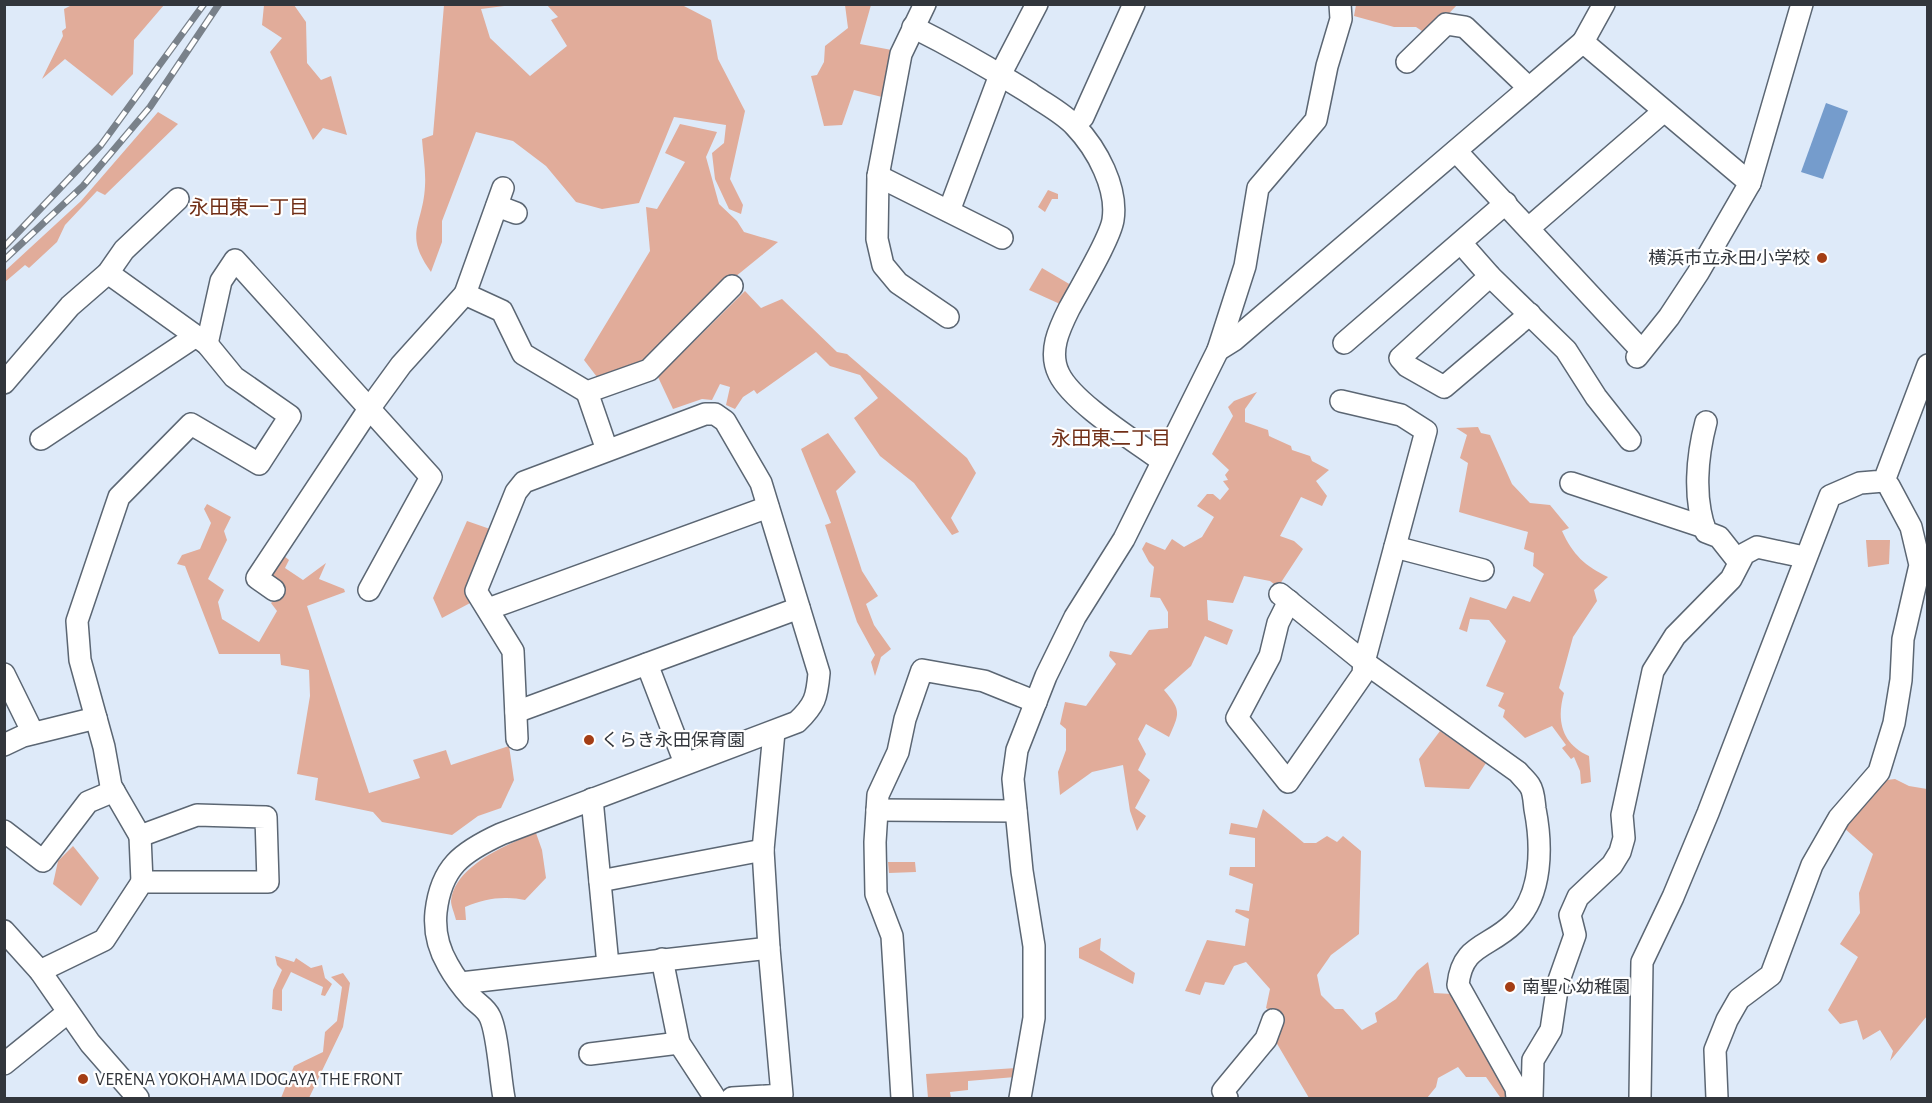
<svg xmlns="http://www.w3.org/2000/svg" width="1932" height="1103" font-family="'Alegreya Sans','Noto Sans JP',sans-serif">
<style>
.green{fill:#e1ac9a}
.water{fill:#759ccc}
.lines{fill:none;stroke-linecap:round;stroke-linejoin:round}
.minor-casing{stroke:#5b6673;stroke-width:24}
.minor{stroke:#fff;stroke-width:21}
.rail-casing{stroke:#79818a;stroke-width:7}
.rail{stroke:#fff;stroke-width:4.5;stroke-dasharray:14;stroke-linecap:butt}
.poi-dot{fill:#a43e15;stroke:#fff;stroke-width:2}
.labels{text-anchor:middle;stroke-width:4.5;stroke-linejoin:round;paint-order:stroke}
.poi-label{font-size:18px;fill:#32363c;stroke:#fff;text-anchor:start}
.neighbourhood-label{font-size:20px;fill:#712f17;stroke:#fff}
</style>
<rect width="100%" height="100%" fill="#deeaf9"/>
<g class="green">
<path d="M72,5H164L134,40L133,74L112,96L65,59L42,79L63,36L62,31L66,28L64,9Z"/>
<path d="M264,5H294L306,22L307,63L321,80L331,76L347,135L323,128L313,140L270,52L282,38L262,25Z"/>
<path d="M444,5H511L481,9L490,38L530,76L567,46L551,20L558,17L547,5H682L711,20L718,59L745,111L730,179L743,205L741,214L729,209L715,179L712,153L724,143L726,125L674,117L639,203L602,209L576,202L546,166L513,141L476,132L442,221V242L431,272C403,233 423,226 425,186C426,171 423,154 422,139L433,135Z"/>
<path d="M845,5H871L860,44L897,51L886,98L854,90L842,125L824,126L811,76L817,75L824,62L825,46L848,28Z"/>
<path d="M1356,5H1457L1428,35L1416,27H1394L1354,16Z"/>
<path d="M158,112L178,124L105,195L97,191L65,225L57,242L29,268L25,265L5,282V271L81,201Z"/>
<path d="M680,124L717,132L706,157L719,204L737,221L744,232L778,242L735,277L645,367L597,377L584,360L650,251L646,207L657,209L685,162L665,153Z"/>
<path d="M1048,190L1058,194V199H1052L1045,212L1038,207Z"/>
<path d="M1042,268L1071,285L1060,304L1029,290Z"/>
<path d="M745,291L761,308L782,299L837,352L847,354L967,458L976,473L951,518L959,532L952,535L914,483L880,456L854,418L878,398L860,375L830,366L816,352L757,394L754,390L743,397L735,409L726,405L730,387L720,384L712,400L702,399L673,409L658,377Z"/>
<path d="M1257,392L1245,409V422L1268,430L1269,436L1291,446L1292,450L1310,456L1312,461L1329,470L1316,481L1327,496L1322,506L1301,497L1280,536L1294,541L1303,549L1278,587L1270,581L1244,576L1233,603L1207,600L1208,620L1233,630L1227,645L1205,636L1191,666L1164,690C1181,710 1180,713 1169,737L1146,724L1138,739L1146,754L1138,770L1150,780L1135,808L1146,816L1137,831L1130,811L1123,765L1092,772L1060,795L1058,772L1066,750V729L1060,724L1065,702L1086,706L1116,664L1109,656L1110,651L1131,655L1149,630L1168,628V612L1160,598L1150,597L1154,567L1149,562L1142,549L1146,542L1165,550L1172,539L1184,547L1202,537L1214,517L1197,506L1207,494H1213L1220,500L1229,489L1223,481L1228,480L1225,475L1229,470L1212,454L1233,416L1228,407L1234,401Z"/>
<path d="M1478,427L1481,433L1490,435L1512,484L1530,503L1550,505L1569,528L1562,531C1573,555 1585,566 1608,577L1594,590L1597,601L1573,637L1559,688L1564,693C1556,721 1562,744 1589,756L1591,782L1581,784L1580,771L1574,757L1571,759L1562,748L1566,745L1552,726L1525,738L1503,717L1505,710L1498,706L1504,693L1486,686L1506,641L1489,620L1470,619L1467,632L1459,629L1470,597L1506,609L1513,596L1530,602L1544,574L1533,566L1534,553L1524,549L1528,532L1459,512L1468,463L1460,458L1467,435L1456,428Z"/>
<path d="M828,433L856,472L836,491L862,571L878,596L866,604L874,625L891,649L881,657L875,676L871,662L875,655L857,622L825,525L831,523L801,449Z"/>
<path d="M207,504L231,517L224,531L227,540L208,579L224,590L218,602L222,619L259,642L277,611L271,603L283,590L270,579L284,556L289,560L285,568L303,580L326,563L319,579L344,589L345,592L307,606L369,793L420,778L413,760L446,750L451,765L509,746L514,780L501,808L478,816L452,835L382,822L373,812L315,800L318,778L297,774L310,696L309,670L281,665L280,654H219L185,566L177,564L182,555L200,549L211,523L204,509Z"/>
<path d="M467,521L490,529L466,593L472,602L442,618L433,598Z"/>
<path d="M1866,540H1890L1889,564L1868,567Z"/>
<path d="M1440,731L1486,763L1469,789L1425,787L1419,759Z"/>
<path d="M1895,779L1909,786L1927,789V1016L1890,1061L1893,1051L1880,1030L1863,1040L1857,1020L1840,1024L1828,1010L1858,957L1840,944L1860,913L1859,893L1873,854L1843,827L1878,781Z"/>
<path d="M1263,809L1304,843H1316L1327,836L1337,842L1343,836L1361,851L1359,934L1331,955L1317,975L1321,995L1335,1009H1343L1362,1030L1377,1022L1375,1013L1396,999L1417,971L1428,962L1434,993L1452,994L1505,1085L1508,1098H1498L1500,1097L1486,1077H1466L1458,1067L1438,1078L1436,1087L1427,1098H1309L1276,1042L1281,1018L1266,1008L1270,989L1246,962L1234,966L1224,985L1205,982L1200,995L1185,991L1207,940L1245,946L1249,919L1235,912L1236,909L1249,911L1253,884L1229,875L1230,867H1255V838L1229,834L1231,823L1257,828Z"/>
<path d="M536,833L542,850L546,878L525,900C502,896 487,898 465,907L466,920H456C455,915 451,906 451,901C454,866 509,843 536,833Z"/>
<path d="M73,846L99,878L81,906L53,884L58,861Z"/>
<path d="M888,862H915L916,872L889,873Z"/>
<path d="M1101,938L1100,950L1135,973L1133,984L1079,958V948Z"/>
<path d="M275,956L294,962L296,958L311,968L322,965L325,978L332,984L325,996L321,995L323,987L291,972L282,990V1011L272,1009L273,990L282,970L277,965Z"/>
<path d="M343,973L350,983L343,1027L309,1098H281L294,1066L323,1052L325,1032L337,1021L342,987L331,977Z"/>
<path d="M1016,1068L1015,1077L968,1081V1090L950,1092L951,1098H928L926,1074Z"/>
</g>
<path class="water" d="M1826,103L1848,111L1823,179L1801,172Z"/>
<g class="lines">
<defs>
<g id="minor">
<path d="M925,4L901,54L878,176L877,239L883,265L898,283L948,317"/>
<path d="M913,27C953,47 993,70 1031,94C1045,104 1063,113 1075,126C1097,149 1118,188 1113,220C1110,239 1079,290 1069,309C1059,329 1048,352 1059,374C1073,403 1135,441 1162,461"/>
<path d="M1583,42L1604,4"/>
<path d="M1407,62L1446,24L1465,27L1529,88"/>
<path d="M1075,125L1083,117L1134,4"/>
<path d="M1456,151L1641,350"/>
<path d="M878,176L1002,238"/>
<path d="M497,206L516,213"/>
<path d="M949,211L1000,75L1037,4"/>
<path d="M1530,227L1664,111"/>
<path d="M1461,243L1490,276L1566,350L1596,397L1630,440"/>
<path d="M1490,276L1400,358L1407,366L1444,387L1530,314"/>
<path d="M465,294L503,188"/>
<path d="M1344,343L1506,203"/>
<path d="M207,344L221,281L235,260L431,477L369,590"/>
<path d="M1218,350L1234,340L1583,42L1750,183"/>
<path d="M1637,357L1669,317L1698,273L1750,183L1802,4"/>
<path d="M4,383L70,306L108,273L124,250L178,199"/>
<path d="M587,392L607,450"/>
<path d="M1706,422C1697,456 1693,499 1706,532L1719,537L1738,561"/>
<path d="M41,439L196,336"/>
<path d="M1571,483L1704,527"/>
<path d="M1395,547L1483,570"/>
<path d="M274,590L257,578L369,409L401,365L465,294L502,311L523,354L587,392L649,370L732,286"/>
<path d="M1280,594L1364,662L1518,772C1522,777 1527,781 1530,786C1534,792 1534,802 1535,809C1542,845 1543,895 1514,923C1489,948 1462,944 1458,985L1516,1088L1517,1098"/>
<path d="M1289,601L1278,623L1270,656L1237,718L1288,782L1363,674L1364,662L1426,431L1401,415L1341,401"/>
<path d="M488,609L768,507"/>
<path d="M647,664L685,763"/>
<path d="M4,674L33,733"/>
<path d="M516,712L799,608"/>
<path d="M4,745L23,736L96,718"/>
<path d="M592,799L608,965"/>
<path d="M877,810L1016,811"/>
<path d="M4,831L43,861L88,802L114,791"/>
<path d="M140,836L142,882"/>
<path d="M600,881L763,850"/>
<path d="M4,931L40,971L90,1043L138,1098"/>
<path d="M662,959L679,1043L715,1098"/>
<path d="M40,971L104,940L142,882H268L266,817L197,815L140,836L111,786L104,747L80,660L77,621L119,497L191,424L259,464L290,416L234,377L207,344L108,273"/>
<path d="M461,983L769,948"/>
<path d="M590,1054L679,1043"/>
<path d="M4,1064L67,1013"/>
<path d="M504,1098C500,1078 498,1034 490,1017C486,1008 479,1005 472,998C463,988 454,976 448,965C438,948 434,932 436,912C441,867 462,852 501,834L797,722C815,705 817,697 819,673L761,483L725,421L715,414H705L524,482L516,492L476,591L513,651L517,739"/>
<path d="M732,1098L782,1095L769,948L763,850L774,732"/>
<path d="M902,1098L892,936L876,894L875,842L878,795L898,752L905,719L922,670L984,681L1036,702"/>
<path d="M1020,1098L1034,1018V946L1022,871L1013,779L1017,750L1046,676L1075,617L1124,539L1218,350L1245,266L1258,188L1316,120L1327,66L1341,19L1340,4"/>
<path d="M1227,1098L1223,1091L1266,1039L1273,1020"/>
<path d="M1532,1098L1533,1060L1551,1030L1558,983L1575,935L1570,915L1578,897L1612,865L1620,852L1624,838L1622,815L1653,671L1675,636L1731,579L1744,554L1757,547L1804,557"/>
<path d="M1640,1098L1642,962L1673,897L1708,813L1830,496L1860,483L1884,481L1928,365"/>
<path d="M1717,1098L1715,1050L1727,1020L1739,999L1771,975L1812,865L1839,818L1879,772L1894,723L1901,680L1903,639L1920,565L1911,527L1889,486L1884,481"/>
</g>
</defs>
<use href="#minor" class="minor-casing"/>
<use href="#minor" class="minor"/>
<defs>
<g id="rail">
<path d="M4,247L101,145L204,4"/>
<path d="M4,260L83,186L150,107L219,4"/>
</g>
</defs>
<use href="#rail" class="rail-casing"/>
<use href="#rail" class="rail"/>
</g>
<g class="poi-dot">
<circle cx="1822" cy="258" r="6"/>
<circle cx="589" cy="740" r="6"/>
<circle cx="1510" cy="987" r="6"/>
<circle cx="83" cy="1079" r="6"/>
</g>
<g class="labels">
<g class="poi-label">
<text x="1810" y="264" text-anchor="end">横浜市立永田小学校</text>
<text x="601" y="746">くらき永田保育園</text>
<text x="1522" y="993">南聖心幼稚園</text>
<text x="95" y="1085">VERENA YOKOHAMA IDOGAYA THE FRONT</text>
</g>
<g class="neighbourhood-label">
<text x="249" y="214">永田東一丁目</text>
<text x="1111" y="445">永田東二丁目</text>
</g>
</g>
<rect width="1932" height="1103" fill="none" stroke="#32363c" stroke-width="12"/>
</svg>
